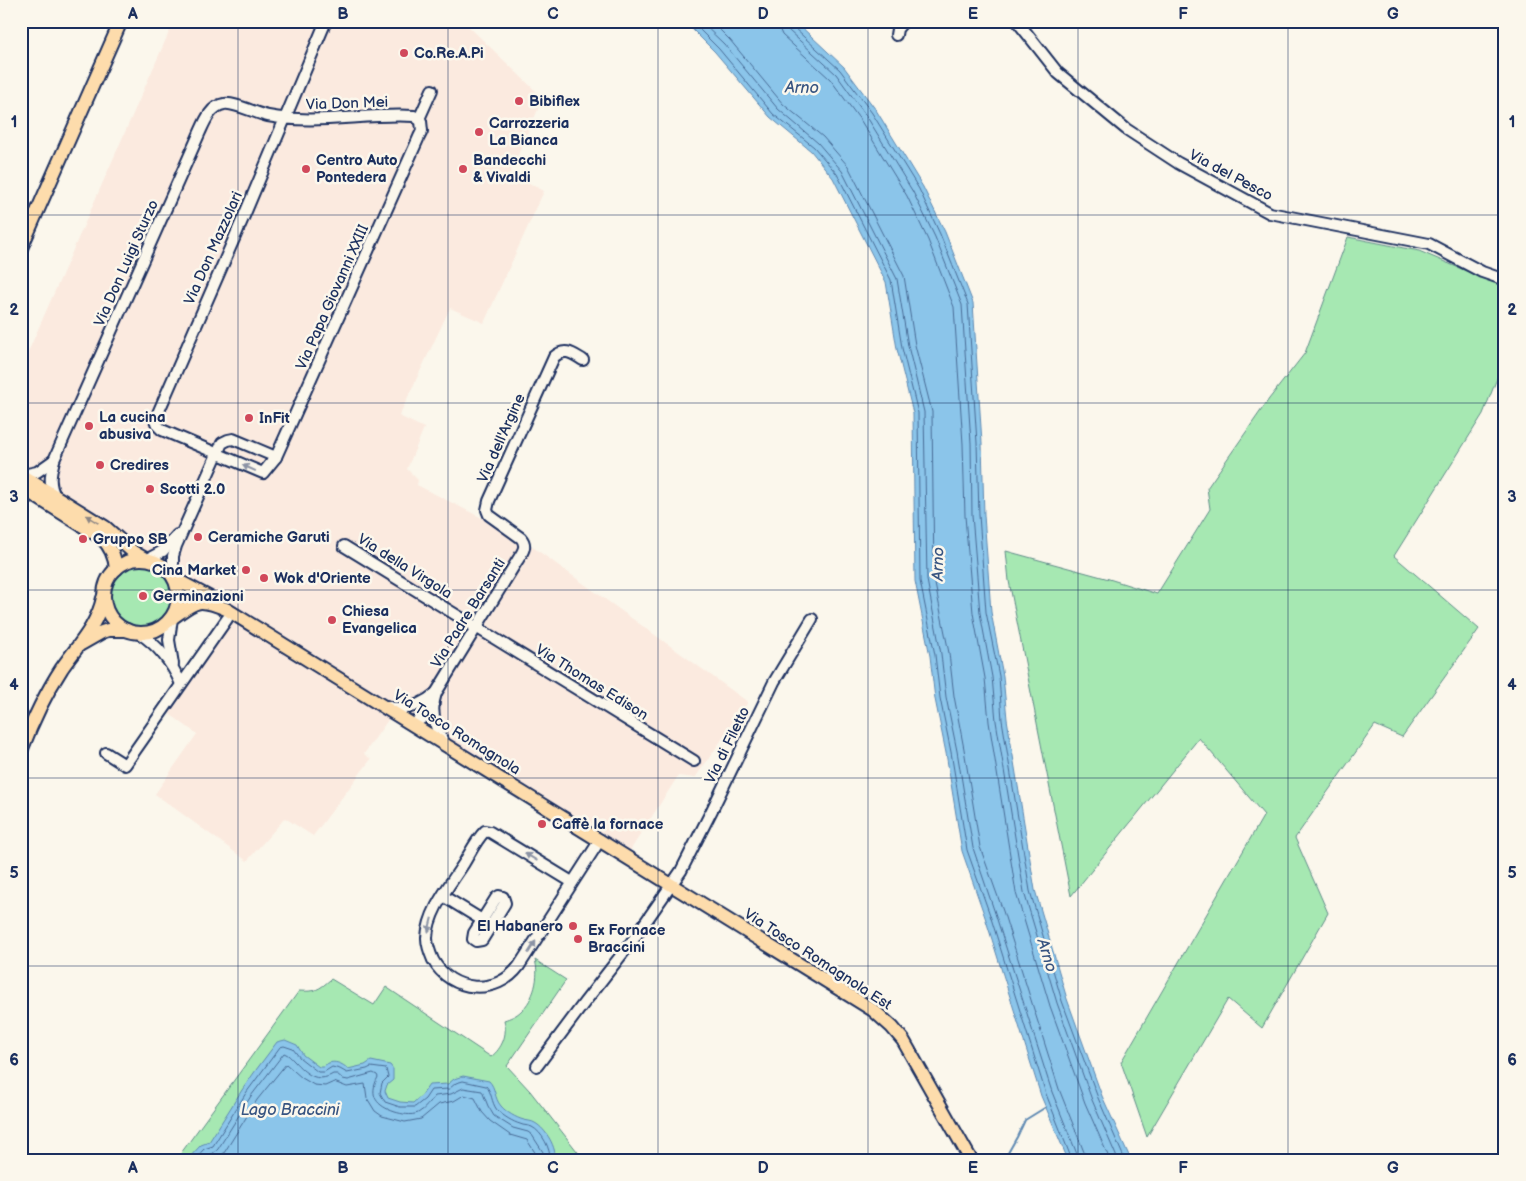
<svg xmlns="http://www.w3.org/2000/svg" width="1526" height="1181" font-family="'Balsamiq Sans',sans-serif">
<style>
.built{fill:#fbeadf}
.green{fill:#a6e8b2;stroke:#608c88}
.water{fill:#8bc5ea;stroke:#5e89b2}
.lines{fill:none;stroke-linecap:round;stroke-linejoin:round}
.shore{stroke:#486b96;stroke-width:1}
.stream{stroke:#5e89b2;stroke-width:2}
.minor-casing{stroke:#1b2f5e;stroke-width:14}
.major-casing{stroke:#1b2f5e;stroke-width:16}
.minor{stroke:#fbf7ec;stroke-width:10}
.major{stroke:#fddcac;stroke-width:12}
.oneway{fill:#8b93a5}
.oneway2{fill:#8c8685}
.grid{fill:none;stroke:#1b2f5e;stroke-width:1;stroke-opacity:0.55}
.poi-dot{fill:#d1495b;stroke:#fbf7ec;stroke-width:2}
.labels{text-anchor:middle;stroke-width:5;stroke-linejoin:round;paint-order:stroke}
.poi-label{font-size:15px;font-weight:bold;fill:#1b2f5e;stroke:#fbf7ec;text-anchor:start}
.street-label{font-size:15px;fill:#1b2f5e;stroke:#fbf7ec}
.water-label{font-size:16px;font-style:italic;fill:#375481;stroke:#fbf7ec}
.neatline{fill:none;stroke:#1b2f5e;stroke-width:2}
.grid-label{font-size:16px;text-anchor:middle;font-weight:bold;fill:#1b2f5e}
</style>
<rect width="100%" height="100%" fill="#fbf7ec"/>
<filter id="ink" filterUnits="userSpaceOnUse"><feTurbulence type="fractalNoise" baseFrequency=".02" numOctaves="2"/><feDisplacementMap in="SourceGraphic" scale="10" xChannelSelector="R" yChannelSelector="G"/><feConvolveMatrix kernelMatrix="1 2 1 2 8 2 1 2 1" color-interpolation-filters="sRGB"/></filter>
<g filter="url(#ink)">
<path class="built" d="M174,21H463L543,98L510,173L544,191L484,323L450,308L399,416L424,428L407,469L418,480L417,485L482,518L530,545L748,702L695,778L678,776L624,860L390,717L364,754L371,759L313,836L285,818L247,861L155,794L197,734L167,712L239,608L183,578L177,565L175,540L153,552L140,550L21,469V368Z"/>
<g class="green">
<path d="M1348,237L1419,251L1471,273L1505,284V358L1483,414L1394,556L1479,629L1402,737L1375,725L1295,838L1328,913L1262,1028L1228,999L1147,1137L1121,1062L1264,815L1199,738L1071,896L1009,581L1006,551L1109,579L1157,594L1210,509L1207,488L1269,399L1305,353Z"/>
<circle cx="141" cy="596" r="31"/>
<path d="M535,960L566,980L507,1066L530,1091L584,1160H176L299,991C315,992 319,990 331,979L374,1005L386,987L491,1057C502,1048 508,1035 504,1020C510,1018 516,1016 521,1011C534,1000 540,976 535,960Z"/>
</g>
<g class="water">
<path d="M684,21H795L844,67L876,110L923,187L945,232L973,303L982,443L984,515L991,612L1003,676L1007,719L1035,890L1067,999L1102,1096L1131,1160H1068L1041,1096L985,917L962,851L946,753L935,699L930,656L915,581L913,413L897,349L886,282L833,178L811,151L770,117L715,52Z"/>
<path d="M285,1040L297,1045L303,1055L319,1067H323C330,1059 341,1062 348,1069L365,1065L371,1061L390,1065L393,1069V1080L387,1085L385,1091L388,1098L400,1102L413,1103L422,1095L429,1085L448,1084L454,1079L463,1076L489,1081C496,1088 494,1098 501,1106C506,1112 516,1118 524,1120C528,1121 532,1121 535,1123C546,1129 557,1148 555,1160H187L201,1145L209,1142L242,1090L256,1070L277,1042Z"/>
</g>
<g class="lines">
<g class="shore">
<path d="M691,21L719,49L773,114L814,147L837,174L891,280L902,348L918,413L920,581L935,655L940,698L951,752L967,850L990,915L1046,1094L1072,1160"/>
<path d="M700,21L724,44L778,109L818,143L842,171L897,279L908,346L924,412L927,580L941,654L946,697L957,751L973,848L995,913L1052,1092L1077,1154L1078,1160"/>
<path d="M711,21L730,40L783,104L823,137L848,166L904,276L915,345L932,412L934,579L949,653L954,696L964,749L980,847L1003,911L1059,1089L1084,1152L1086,1160"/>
<path d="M778,21L779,28L782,35L830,79L861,121L907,196L928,240L954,307L963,444L965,516L973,613L985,678L989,722L1016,893L1050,1006L1085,1103L1110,1160"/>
<path d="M785,21L788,30L836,74L867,117L913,192L935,237L962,305L971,443L972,515L980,613L992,677L996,721L1024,892L1057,1003L1092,1100L1118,1160"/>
<path d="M792,21L793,27L840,70L872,113L919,189L940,234L968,304L977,443L979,515L986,612L999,676L1002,720L1030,891L1062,1001L1098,1098L1125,1160"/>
<path d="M194,1160L204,1149L213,1146L246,1093L280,1047L284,1046L293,1049L300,1058L318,1072H324L332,1067L340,1069L347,1073L367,1069L371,1067L386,1069L388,1077L382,1083L380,1093L385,1102L400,1107H415L425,1099L431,1090L449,1089L456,1083L463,1081L486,1086C492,1092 491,1102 497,1110C503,1116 513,1122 520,1124C524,1126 528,1125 532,1127C542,1132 551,1149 550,1160"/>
<path d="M204,1160C208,1154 214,1154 218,1149L251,1096L284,1053C289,1055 290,1057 294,1061C305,1073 317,1084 333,1074H337L343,1079L348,1080L373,1073L377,1075L378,1077C368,1096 377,1106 395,1112C402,1114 411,1116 418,1113C425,1109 430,1102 435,1096L451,1094L463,1088L482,1091L488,1106L494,1116L513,1128L528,1132L532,1135L543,1152L544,1160"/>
<path d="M216,1160L224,1153L257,1100L286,1064L302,1078L314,1085L325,1086L334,1082L347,1087L365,1084L367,1098L375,1111L382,1116L405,1122L421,1119L439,1104L454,1101L464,1095L475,1098L482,1112L490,1121L510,1135L527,1140L536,1154V1160"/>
</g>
<path class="stream" d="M1004,1160L1017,1137L1025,1120L1046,1107"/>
<defs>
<g id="minor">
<path d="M1017,21L1058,73L1126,129L1178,163L1270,213L1429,244L1482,272L1505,280"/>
<path d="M896,35L897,29L904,21"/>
<path d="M419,119L432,90"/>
<path d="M22,475L37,472L54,460"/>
<path d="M55,496C48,483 51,473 54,460L200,132C205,121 211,106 224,104C234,102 257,114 268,116C316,125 366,113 414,116L421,121L422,131L419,137L276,457L263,473L162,430L157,425L155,420L244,216L326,21"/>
<path d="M344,546L694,761"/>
<path d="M148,559L163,551L177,535"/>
<path d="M173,576V556L176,546L222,443L228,440L233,439L276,457"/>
<path d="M172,618L169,640L173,664"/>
<path d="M139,633C159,646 172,663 181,684"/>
<path d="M386,706C405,712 422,705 436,693"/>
<path d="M413,724L424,717L433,704"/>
<path d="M445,744C435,729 430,711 436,693L517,561C522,553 528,546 521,538L489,515L487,510L489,501L554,357C565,347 573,354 583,360"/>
<path d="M106,753L125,765L227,619"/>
<path d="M572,882L490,832L485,831C476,840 470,853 464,863C450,885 428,911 427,938C427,946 430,953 433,960C451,993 497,996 519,966L600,840"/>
<path d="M443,896L482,920"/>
<path d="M499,896L503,897L505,903L482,940L476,941L473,939L474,933L496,898Z"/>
<path d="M537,1066L584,1003L633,940L681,871L712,810L774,682L812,619"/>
</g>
<g id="major">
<path d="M21,248L121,21"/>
<path d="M21,475L105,527L133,552L145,559"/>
<path d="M21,487L102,538C111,547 115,556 116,569"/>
<circle cx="141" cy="596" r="37"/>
<path d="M175,579L216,601"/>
<path d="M172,618C196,601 197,597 226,609L873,1010L892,1027L903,1040L971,1160"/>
<path d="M81,644L102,632L108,630H127"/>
<path d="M21,751C32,722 45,694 62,668C78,645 97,626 103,598"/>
</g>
</defs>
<use href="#minor" class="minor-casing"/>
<use href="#major" class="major-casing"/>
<use href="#minor" class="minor"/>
<use href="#major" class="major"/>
</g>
<defs><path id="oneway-solid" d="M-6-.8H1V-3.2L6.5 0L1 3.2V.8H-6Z" transform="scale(1.25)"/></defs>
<g class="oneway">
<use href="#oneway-solid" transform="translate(249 468) rotate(-156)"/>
<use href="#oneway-solid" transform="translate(531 857) rotate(-149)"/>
<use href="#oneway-solid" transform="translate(430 925) rotate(104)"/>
<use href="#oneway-solid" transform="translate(532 947) rotate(-58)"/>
</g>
<use class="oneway2" href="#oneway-solid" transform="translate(92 519) rotate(-148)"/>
</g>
<path class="grid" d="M238,21V1160M448,21V1160M658,21V1160M868,21V1160M1078,21V1160M1288,21V1160M21,215H1505M21,403H1505M21,590H1505M21,778H1505M21,966H1505"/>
<g class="poi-dot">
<circle cx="404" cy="53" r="5"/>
<circle cx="519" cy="101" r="5"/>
<circle cx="479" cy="132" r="5"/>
<circle cx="306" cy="169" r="5"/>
<circle cx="463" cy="169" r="5"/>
<circle cx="249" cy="418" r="5"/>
<circle cx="89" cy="426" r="5"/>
<circle cx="100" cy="465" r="5"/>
<circle cx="150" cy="489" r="5"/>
<circle cx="198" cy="537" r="5"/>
<circle cx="83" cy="539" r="5"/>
<circle cx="246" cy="570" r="5"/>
<circle cx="264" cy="578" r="5"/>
<circle cx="143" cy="596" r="5"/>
<circle cx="332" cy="620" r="5"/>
<circle cx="542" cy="824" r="5"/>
<circle cx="573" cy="926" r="5"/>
<circle cx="578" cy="939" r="5"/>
</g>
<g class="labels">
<g class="poi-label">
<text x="414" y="58">Co.Re.A.Pi</text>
<text x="529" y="106">Bibiflex</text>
<text x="489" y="128">Carrozzeria<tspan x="489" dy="17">La Bianca</tspan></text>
<text x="316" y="165">Centro Auto<tspan x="316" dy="17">Pontedera</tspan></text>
<text x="473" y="165">Bandecchi<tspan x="473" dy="17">&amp; Vivaldi</tspan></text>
<text x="99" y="422">La cucina<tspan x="99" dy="17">abusiva</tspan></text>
<text x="259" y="423">InFit</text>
<text x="110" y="470">Credires</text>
<text x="160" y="494">Scotti 2.0</text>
<text x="208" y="542">Ceramiche Garuti</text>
<text x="93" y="544">Gruppo SB</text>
<text x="236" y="575" text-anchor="end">Cina Market</text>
<text x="274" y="583">Wok d'Oriente</text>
<text x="153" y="601">Germinazioni</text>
<text x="342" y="616">Chiesa<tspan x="342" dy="17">Evangelica</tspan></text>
<text x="552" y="829">Caffè la fornace</text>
<text x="563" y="931" text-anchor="end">El Habanero</text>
<text x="588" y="935">Ex Fornace<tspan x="588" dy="17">Braccini</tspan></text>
</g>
<g class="street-label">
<text transform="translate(347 103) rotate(-2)" y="5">Via Don Mei</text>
<text transform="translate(1231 175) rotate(28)" y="5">Via del Pesco</text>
<text transform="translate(213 248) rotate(-66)" y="5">Via Don Mazzolari</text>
<text transform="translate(126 263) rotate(-66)" y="5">Via Don Luigi Sturzo</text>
<text transform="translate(332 297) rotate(-66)" y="5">Via Papa Giovanni XXIII</text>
<text transform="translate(501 438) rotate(-66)" y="5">Via dell'Argine</text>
<text transform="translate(405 566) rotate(32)" y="5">Via della Virgola</text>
<text transform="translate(468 613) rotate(-58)" y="5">Via Padre Barsanti</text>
<text transform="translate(592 682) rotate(32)" y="5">Via Thomas Edison</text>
<text transform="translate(457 732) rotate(32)" y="5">Via Tosco Romagnola</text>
<text transform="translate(727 745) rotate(-64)" y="5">Via di Filetto</text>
<text transform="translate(818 959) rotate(33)" y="5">Via Tosco Romagnola Est</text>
</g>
<g class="water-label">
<text x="802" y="93">Arno</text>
<text transform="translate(937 564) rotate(-89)" y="6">Arno</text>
<text transform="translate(1048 955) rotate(73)" y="6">Arno</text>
<text x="290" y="1115">Lago Braccini</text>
</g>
</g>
<rect width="1526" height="1181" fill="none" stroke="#fbf7ec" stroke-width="55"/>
<rect x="28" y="28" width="1470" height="1126" class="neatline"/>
<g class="grid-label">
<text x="133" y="19">A</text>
<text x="343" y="19">B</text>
<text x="553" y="19">C</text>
<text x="763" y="19">D</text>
<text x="973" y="19">E</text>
<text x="1183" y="19">F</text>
<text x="1393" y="19">G</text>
<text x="14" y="127">1</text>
<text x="1512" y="127">1</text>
<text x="14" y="315">2</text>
<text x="1512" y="315">2</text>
<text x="14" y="502">3</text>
<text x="1512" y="502">3</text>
<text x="14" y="690">4</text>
<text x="1512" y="690">4</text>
<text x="14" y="878">5</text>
<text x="1512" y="878">5</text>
<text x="14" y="1065">6</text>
<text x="1512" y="1065">6</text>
<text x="133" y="1173">A</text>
<text x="343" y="1173">B</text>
<text x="553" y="1173">C</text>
<text x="763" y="1173">D</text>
<text x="973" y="1173">E</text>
<text x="1183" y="1173">F</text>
<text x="1393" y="1173">G</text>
</g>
</svg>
